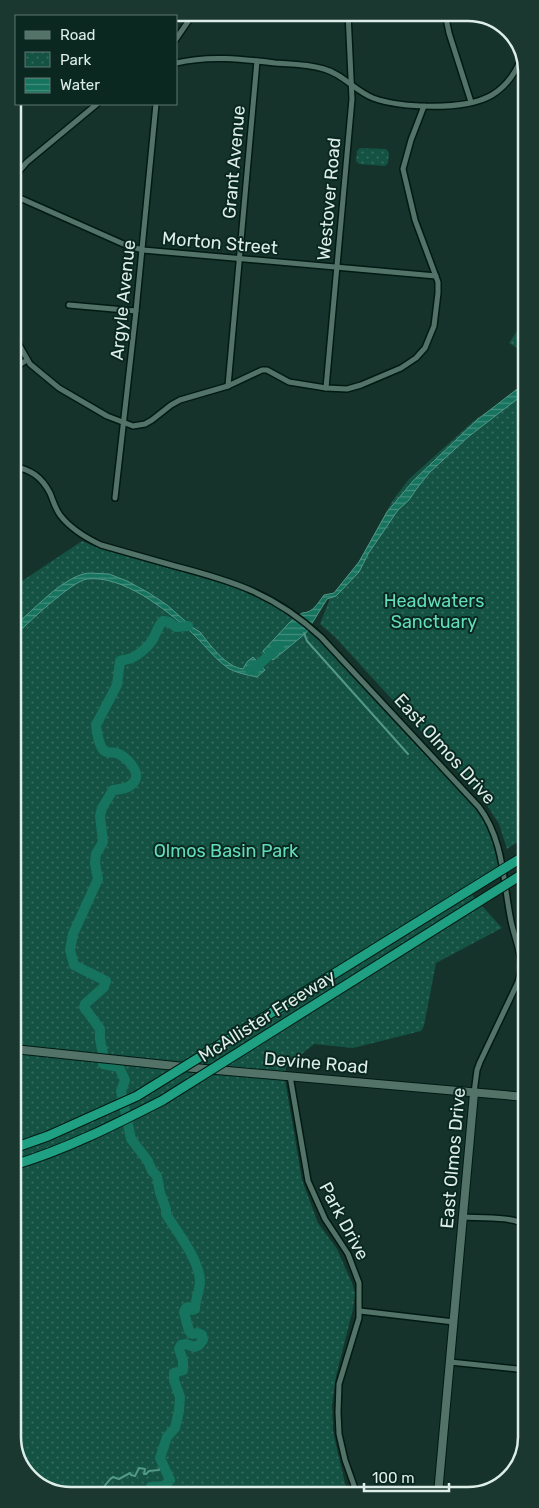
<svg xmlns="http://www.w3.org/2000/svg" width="539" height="1508" font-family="Rubik,sans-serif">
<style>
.park{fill:url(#park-dots)}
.water{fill:url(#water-rules);stroke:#529887}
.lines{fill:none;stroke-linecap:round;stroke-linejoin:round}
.stream{stroke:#529887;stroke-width:2}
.river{stroke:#16735e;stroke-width:10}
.street-casing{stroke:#001a13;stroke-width:8}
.secondary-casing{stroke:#001a13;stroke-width:10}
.street{stroke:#537268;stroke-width:5}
.secondary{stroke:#537268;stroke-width:8}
.highway-bridge-casing{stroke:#001a13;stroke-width:11;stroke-linecap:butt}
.highway-bridge{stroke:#20a083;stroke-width:9}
.labels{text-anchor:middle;stroke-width:4;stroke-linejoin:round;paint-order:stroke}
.street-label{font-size:18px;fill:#ddeee8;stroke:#0a2820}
.park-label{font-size:18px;fill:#63dcbb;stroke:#0a2820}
.rim{fill:none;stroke:#ddeee8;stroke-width:2.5}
</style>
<defs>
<pattern id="park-dots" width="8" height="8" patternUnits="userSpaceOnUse" patternTransform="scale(1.25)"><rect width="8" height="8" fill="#145344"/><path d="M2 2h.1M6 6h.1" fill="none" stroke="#366c5f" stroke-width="1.8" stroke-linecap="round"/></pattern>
<pattern id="water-rules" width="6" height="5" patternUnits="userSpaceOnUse" patternTransform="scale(1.25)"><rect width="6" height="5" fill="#16735e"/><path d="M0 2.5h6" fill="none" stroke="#438e7d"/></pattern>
</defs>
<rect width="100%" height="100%" fill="#15332a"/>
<g class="park">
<path d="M360,148L386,149L389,153L388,163L385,166L359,164L356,161L357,151Z"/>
<path d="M517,331L525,336V353L509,343Z"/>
<path d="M525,386L526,837L507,849L499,824L483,799L335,637L320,624L330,598L359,561L393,500L409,479L476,419Z"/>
<path d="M82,541L101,549L238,588L283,611L322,642L475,807C491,827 494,843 499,868L466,888L502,928L436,963L424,1026L421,1031L353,1048L314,1044L286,1067L285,1080L302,1180L318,1223L337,1249L352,1283L355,1293L353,1309L336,1376L332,1405L333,1431L338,1454L345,1483L350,1494L67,1495L33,1481L15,1452L13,587Z"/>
</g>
<g class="water">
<path d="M525,383V393L468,437L430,472L417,488L409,500L398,510L368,554L359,572L336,596L327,599L306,633L273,660L263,651L290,622L302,613C313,613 318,603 324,595L334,593L359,562L387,512L414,480L477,420Z"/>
<path d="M88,573L109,574L127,581L149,593L167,605L192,627L200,632C210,645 226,667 243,669L247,662L253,657L265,670L257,677C248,675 236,673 228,668C214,658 203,643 190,631C165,609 123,575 87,579C72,581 25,625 13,638V627C33,611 62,577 88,573Z"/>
</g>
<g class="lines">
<g class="stream">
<path d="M304,633L307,641L408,754"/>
<path d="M100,1495L101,1489C107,1486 107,1480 113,1477L119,1479L130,1473L131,1475L135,1476L139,1468L145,1469L144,1474H146L149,1471L159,1470L162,1463"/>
</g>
<g class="river">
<path d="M250,670H253L279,646"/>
<path d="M103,1054L100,1039V1029L84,1007L85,1004L104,987L106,981L74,965L70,950L73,934L98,879L95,863L96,854L103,842L100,816L102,808L113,790C122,789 133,788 136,778C138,770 127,758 119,754C113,751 106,755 102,748C98,742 97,732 96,725L117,685L120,661C123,660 125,660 128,659C136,658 149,646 153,639C157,632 157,627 163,621L169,622L176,627L188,626"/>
<path d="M103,1064L119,1067L125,1080L121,1091L131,1139L148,1161L152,1171L157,1176L160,1193L166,1209V1214C177,1232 199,1259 200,1281C200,1290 195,1300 195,1309L192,1310L188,1307L186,1308L184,1312L189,1331L192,1334L198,1333L202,1335L203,1340L199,1345L194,1347L186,1344L181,1345L179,1349L183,1361V1370L174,1373V1380L180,1397L179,1411L175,1428L167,1437L160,1458L170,1480L164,1486L151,1487L150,1491L155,1495"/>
</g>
<defs>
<g id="street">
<path d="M445,13L449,33L471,102"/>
<path d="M176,39L194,13"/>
<path d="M15,61H16"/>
<path d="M176,63C209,55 242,59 275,63C291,64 308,64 324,69C343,74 355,91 373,98C401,108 465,111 492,95C507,86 518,70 523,53"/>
<path d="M13,97L16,95"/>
<path d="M13,178L27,162L97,104"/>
<path d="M13,195L128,246L143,250L436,276"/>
<path d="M69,305L136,311"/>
<path d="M13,334L30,364L59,388L107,416L133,426L145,424L152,420L171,405L180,400L228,386L262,370H267L289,382L326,388L347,389L361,385L401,368L416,358L425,348L434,326L438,293V282L415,220L403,169L411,140L424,106"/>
<path d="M13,369L27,360"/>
<path d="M228,386L257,61"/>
<path d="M326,388L352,99L348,13"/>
<path d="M13,466C31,470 41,476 50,493C53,500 55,508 60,515C70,528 86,538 101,545C126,552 150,559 175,566C233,581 275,594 321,637L479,807C504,840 503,882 511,921C514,936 521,951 521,967C521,972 519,977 518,982L480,1062L477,1070L474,1093"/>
<path d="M115,498L136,311L156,104"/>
<path d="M290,1076L308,1181L325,1219L348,1254L359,1283V1318L339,1384L338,1412L339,1434L345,1460L357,1494"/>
<path d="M463,1217C478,1218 516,1216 526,1226"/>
<path d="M360,1311L454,1322"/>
<path d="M450,1362L526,1370"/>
<path d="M526,1438V1435"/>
</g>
<g id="secondary">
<path d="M14,1049L194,1068L526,1097"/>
<path d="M438,1494L474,1093"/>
</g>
</defs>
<use href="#street" class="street-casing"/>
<use href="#secondary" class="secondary-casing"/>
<use href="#street" class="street"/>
<use href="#secondary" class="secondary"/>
<defs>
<g id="highway-bridge">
<path d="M14,1148L48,1136L137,1096L526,855"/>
<path d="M14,1165C67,1149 114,1125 163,1100L526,872"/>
</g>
</defs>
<use href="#highway-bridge" class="highway-bridge-casing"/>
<use href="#highway-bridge" class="highway-bridge"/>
</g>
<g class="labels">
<g class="street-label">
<text transform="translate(234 162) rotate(-85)" y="6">Grant Avenue</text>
<text transform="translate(329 199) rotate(-85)" y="6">Westover Road</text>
<text transform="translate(220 243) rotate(5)" y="6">Morton Street</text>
<text transform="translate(123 300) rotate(-84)" y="6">Argyle Avenue</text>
<text transform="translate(445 749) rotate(48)" y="6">East Olmos Drive</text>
<text transform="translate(267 1016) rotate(-32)" y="6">McAllister Freeway</text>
<text transform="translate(316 1063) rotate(5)" y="6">Devine Road</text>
<text transform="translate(453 1158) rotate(-85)" y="6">East Olmos Drive</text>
<text transform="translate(344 1221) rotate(62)" y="6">Park Drive</text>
</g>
<g class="park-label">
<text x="434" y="607">Headwaters<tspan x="434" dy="21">Sanctuary</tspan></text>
<text x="226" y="857">Olmos Basin Park</text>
</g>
</g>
<path d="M0 0H539V1508H0ZM71 21H468A50 50 0 0 1 518 71V1437A50 50 0 0 1 468 1487H71A50 50 0 0 1 21 1437V71A50 50 0 0 1 71 21Z" fill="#1b3830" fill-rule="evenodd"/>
<path class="rim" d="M71 21H468A50 50 0 0 1 518 71V1437A50 50 0 0 1 468 1487H71A50 50 0 0 1 21 1437V71A50 50 0 0 1 71 21Z"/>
<rect x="15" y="15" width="162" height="90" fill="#0a2820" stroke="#5e7770"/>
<rect x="25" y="31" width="25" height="8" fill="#537268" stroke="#5e7770"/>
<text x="60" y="40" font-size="15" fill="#ddeee8">Road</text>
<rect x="25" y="52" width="25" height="15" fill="url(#park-dots)" stroke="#5e7770"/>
<text x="60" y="65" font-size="15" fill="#ddeee8">Park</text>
<rect x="25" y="78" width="25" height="15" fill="url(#water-rules)" stroke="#5e7770"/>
<text x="60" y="90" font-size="15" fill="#ddeee8">Water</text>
<path d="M364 1483v8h85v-8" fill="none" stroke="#ddeee8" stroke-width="2.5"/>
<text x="372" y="1483" font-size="15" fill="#ddeee8" stroke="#0a2820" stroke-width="4" paint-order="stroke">100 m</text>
</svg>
